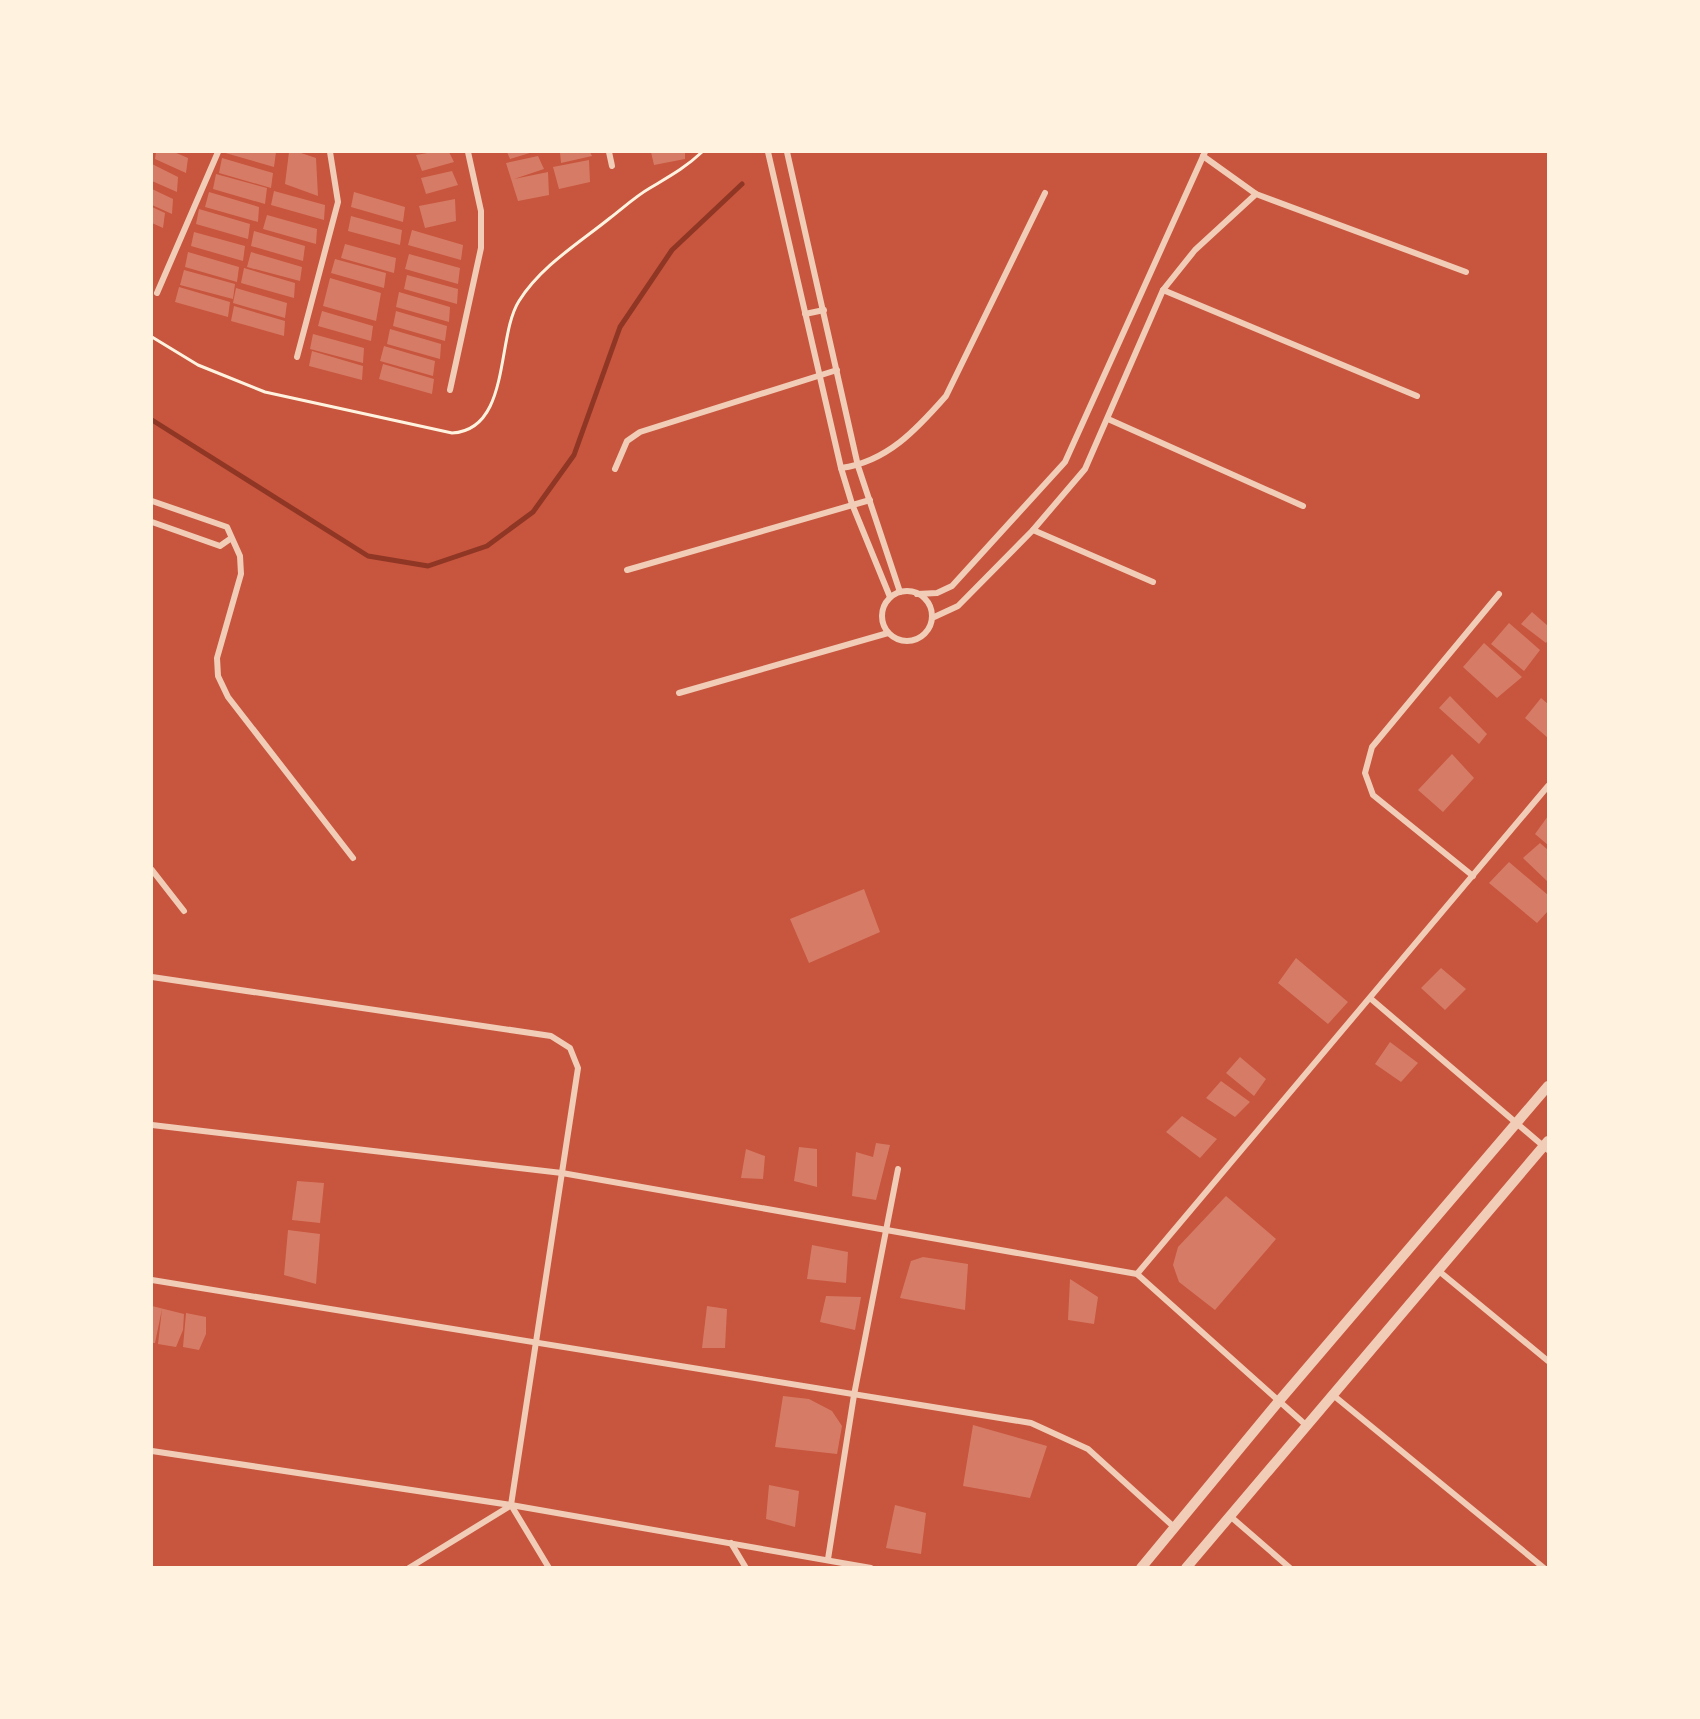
<svg xmlns="http://www.w3.org/2000/svg" width="1700" height="1719" font-family="Raleway,sans-serif">
<style>
.lines{fill:none;stroke-linecap:round;stroke-linejoin:round}
.stream{stroke:#8f3625;stroke-width:5}
.building{fill:#d67c66}
.path{stroke:#fff3e0;stroke-width:3}
.minor{stroke:#f1ccb7;stroke-width:6}
.tertiary{stroke:#f1ccb7;stroke-width:10}
</style>
<rect width="100%" height="100%" fill="#c8553d"/>
<g class="lines">
<path class="stream" d="M152,420L368,556L428,566L487,546L533,512L574,455L620,327L672,250L742,184"/>
</g>
<g class="building">
<path d="M156,152H174L188,158L186,173L155,159Z"/>
<path d="M222,152H276L274,167Z"/>
<path d="M289,152H298L316,158L318,196L285,184Z"/>
<path d="M433,152H449L454,162L422,171L416,155Z"/>
<path d="M507,152H533L510,159Z"/>
<path d="M560,152H590L592,156L561,163Z"/>
<path d="M651,152H685V159L654,165Z"/>
<path d="M538,156L544,169L514,179L548,172L549,195L518,201L506,163Z"/>
<path d="M222,158L273,173L271,188L219,173Z"/>
<path d="M589,160L590,182L559,189L553,167Z"/>
<path d="M152,164L178,177L177,192L152,181Z"/>
<path d="M452,171L458,185L426,194L421,178Z"/>
<path d="M216,174L267,188L265,204L213,189Z"/>
<path d="M152,189L173,199L172,214L152,205Z"/>
<path d="M274,191L325,205L324,220L271,205Z"/>
<path d="M209,192L259,207L258,222L205,207Z"/>
<path d="M354,192L405,207L403,222L351,207Z"/>
<path d="M455,199L456,221L425,228L419,206Z"/>
<path d="M152,207L165,213L163,228L152,223Z"/>
<path d="M199,209L250,224L248,239L196,224Z"/>
<path d="M267,215L317,229L316,244L263,229Z"/>
<path d="M351,216L402,230L400,245L348,231Z"/>
<path d="M412,230L463,245L461,260L408,245Z"/>
<path d="M254,231L305,246L303,261L251,246Z"/>
<path d="M194,232L245,246L243,261L191,246Z"/>
<path d="M345,244L396,258L394,273L341,258Z"/>
<path d="M188,252L239,267L237,282L185,267Z"/>
<path d="M251,252L302,267L300,281L247,267Z"/>
<path d="M409,254L460,268L458,284L405,269Z"/>
<path d="M335,259L386,273L384,288L331,273Z"/>
<path d="M244,268L295,283L294,298L241,283Z"/>
<path d="M184,270L235,284L233,299L180,285Z"/>
<path d="M407,275L458,289L457,304L404,289Z"/>
<path d="M330,278L381,293L376,321L323,306Z"/>
<path d="M179,287L230,302L228,317L175,302Z"/>
<path d="M236,288L287,303L285,318L233,303Z"/>
<path d="M399,292L450,307L449,322L396,307Z"/>
<path d="M234,306L285,321L284,336L231,321Z"/>
<path d="M322,311L373,326L371,341L318,326Z"/>
<path d="M396,311L447,326L445,341L393,326Z"/>
<path d="M390,329L441,344L440,359L387,344Z"/>
<path d="M313,334L364,348L363,363L310,349Z"/>
<path d="M384,346L435,361L433,376L380,361Z"/>
<path d="M312,351L363,366L362,380L309,366Z"/>
<path d="M383,364L434,379L432,394L379,379Z"/>
<path d="M1532,612L1548,626V640L1546,643L1521,624Z"/>
<path d="M1509,623L1540,650L1524,671L1491,644Z"/>
<path d="M1484,643L1522,677L1497,698L1463,667Z"/>
<path d="M1450,696L1487,734L1479,744L1439,708Z"/>
<path d="M1541,698L1548,704V738L1525,718Z"/>
<path d="M1452,754L1474,778L1443,812L1418,790Z"/>
<path d="M1548,816V845L1535,834Z"/>
<path d="M1540,843L1548,850V882L1523,858Z"/>
<path d="M1509,862L1548,895V911L1537,923L1489,883Z"/>
<path d="M864,889L880,932L809,963L790,919Z"/>
<path d="M1296,958L1348,1002L1328,1024L1278,983Z"/>
<path d="M1441,968L1466,989L1445,1010L1421,988Z"/>
<path d="M1390,1042L1418,1063L1401,1082L1375,1064Z"/>
<path d="M1240,1057L1266,1079L1254,1096L1226,1073Z"/>
<path d="M1221,1081L1250,1102L1235,1117L1206,1098Z"/>
<path d="M1182,1116L1217,1139L1200,1158L1166,1132Z"/>
<path d="M876,1143L890,1145L876,1200L852,1196L856,1152L873,1157Z"/>
<path d="M799,1147L817,1149V1187L794,1181Z"/>
<path d="M746,1149L765,1156L763,1179L741,1178Z"/>
<path d="M297,1181L324,1183L320,1223L292,1220Z"/>
<path d="M1226,1196L1276,1239L1215,1310L1179,1282L1173,1265L1178,1247Z"/>
<path d="M288,1230L320,1234L316,1284L284,1275Z"/>
<path d="M812,1245L848,1252L846,1283L807,1279Z"/>
<path d="M923,1257L968,1264L965,1310L900,1298L911,1261Z"/>
<path d="M1070,1279L1098,1297L1094,1324L1068,1320Z"/>
<path d="M826,1296L861,1297L855,1330L820,1322Z"/>
<path d="M152,1306L184,1314L183,1330L176,1347L158,1344L162,1309L155,1343H152Z"/>
<path d="M707,1306L727,1309L725,1348H702Z"/>
<path d="M186,1313L206,1317V1334L199,1350L183,1347Z"/>
<path d="M783,1396L809,1399L832,1411L842,1426L837,1454L775,1447Z"/>
<path d="M973,1425L1047,1446L1030,1498L963,1486Z"/>
<path d="M769,1485L799,1491L795,1527L766,1519Z"/>
<path d="M895,1505L926,1513L921,1554L886,1548Z"/>
</g>
<g class="lines">
<path class="path" d="M152,337L198,365L265,392L452,433C511,430 496,337 519,301C541,266 579,243 610,218C623,208 636,196 650,188C670,176 685,168 702,152"/>
<g class="minor">
<path d="M609,152L612,166"/>
<path d="M768,152L841,468L852,504L890,597"/>
<path d="M787,152L858,466L900,592"/>
<path d="M1203,156L1256,194L1466,272"/>
<path d="M1163,290L1417,396"/>
<path d="M157,293L218,152"/>
<path d="M805,314L824,310"/>
<path d="M297,357L338,202L330,152"/>
<path d="M450,390L481,248V211L468,152"/>
<path d="M1108,419L1303,506"/>
<path d="M841,468C887,462 917,429 946,396L1045,193"/>
<path d="M615,469L627,441L640,432L837,370"/>
<path d="M152,501L227,527L240,556L241,574L217,658L218,676L228,697L353,858"/>
<path d="M152,522L220,546L230,539"/>
<path d="M1033,530L1153,582"/>
<path d="M627,570L870,500"/>
<circle cx="907" cy="616" r="25"/>
<path d="M917,594L937,593L952,586L1065,462L1205,152"/>
<path d="M932,618L958,606L1033,530L1085,469L1163,290L1195,250L1256,194"/>
<path d="M679,693L888,633"/>
<path d="M152,870L184,911"/>
<path d="M1473,876L1373,795L1365,773L1372,747L1499,594"/>
<path d="M152,977L551,1036L570,1048L578,1068L511,1505L549,1568"/>
<path d="M1370,998L1548,1150"/>
<path d="M152,1125L562,1173L1137,1274L1307,1426"/>
<path d="M1440,1272L1548,1361"/>
<path d="M1137,1274L1548,786"/>
<path d="M152,1280L1031,1423L1088,1449L1174,1527"/>
<path d="M1333,1395L1544,1568"/>
<path d="M152,1451L511,1505L871,1568"/>
<path d="M1230,1516L1290,1568"/>
<path d="M731,1543L746,1568"/>
<path d="M828,1559L854,1395L898,1169"/>
<path d="M409,1568L510,1506"/>
</g>
<g class="tertiary">
<path d="M1141,1568L1279,1401L1548,1086"/>
<path d="M1186,1568L1548,1141"/>
</g>
</g>
<rect width="1700" height="1719" fill="none" stroke="#fff3e0" stroke-width="306"/>
</svg>
